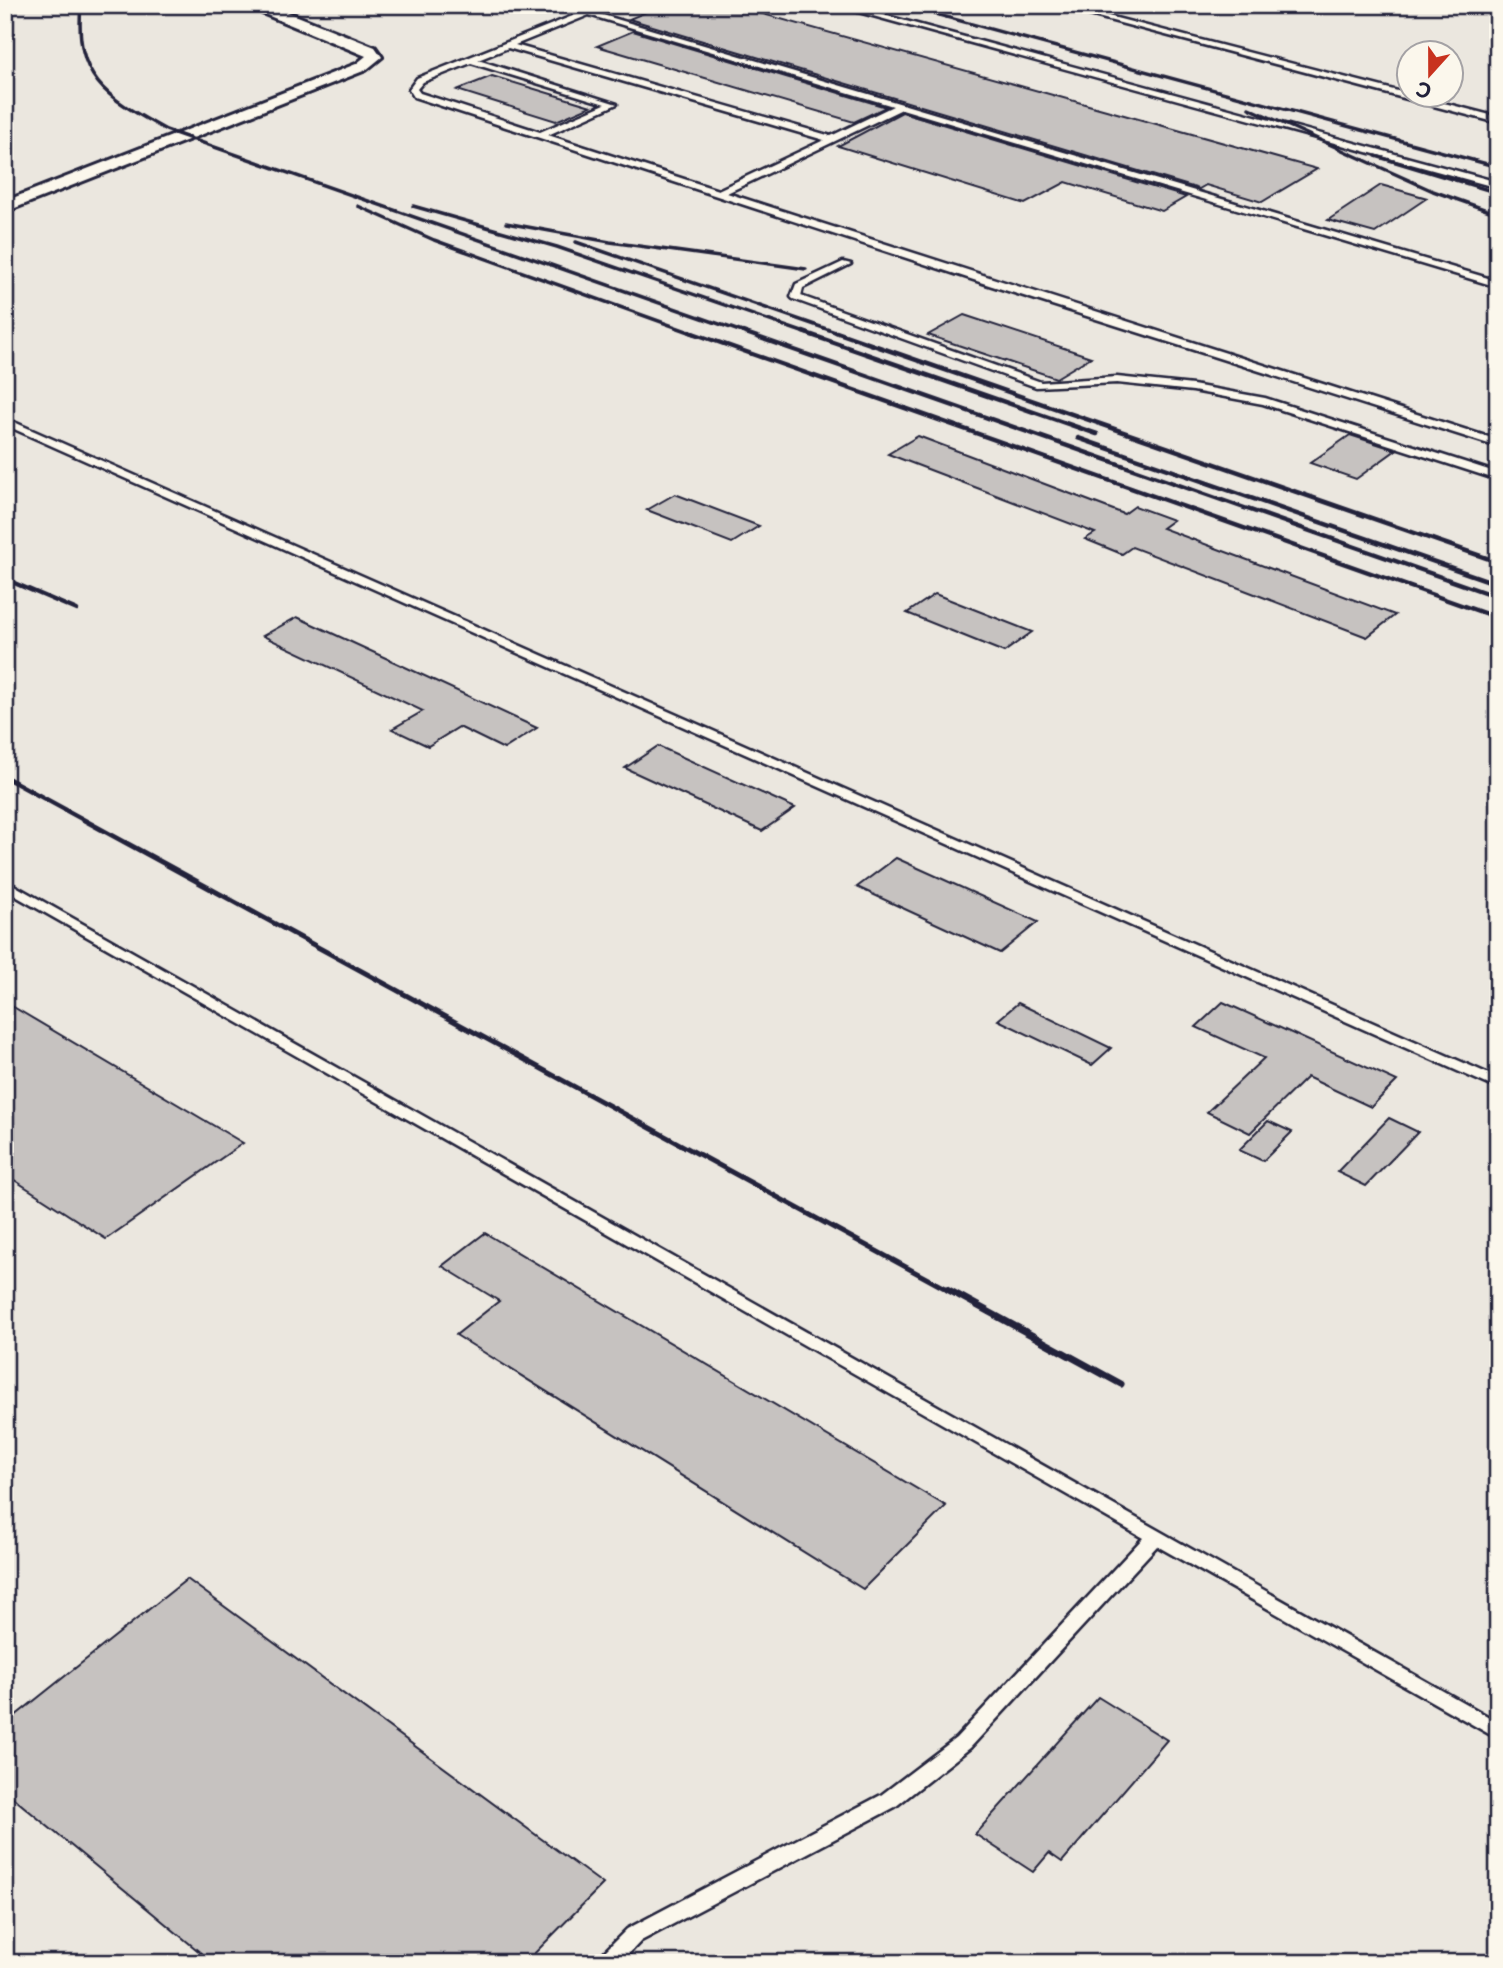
<svg xmlns="http://www.w3.org/2000/svg" width="1503" height="1968" font-family="'Playpen Sans',sans-serif">
<style>
.built{fill:#ebe7df;fill-rule:evenodd}
.building{fill:#c6c2c0;stroke:#22223b;stroke-width:2}
.lines{fill:none;stroke-linecap:round;stroke-linejoin:round}
.service-casing{stroke:#22223b;stroke-width:5}
.minor-casing{stroke:#22223b;stroke-width:6}
.service{fill:#fbf7ec;fill-rule:evenodd}
.minor{fill:#fbf7ec;fill-rule:evenodd}
.rail-far3{stroke:#22223b;stroke-width:3.5}
.rail-far2{stroke:#22223b;stroke-width:4.5}
.rail-far1{stroke:#22223b;stroke-width:5}
.rail{stroke:#22223b;stroke-width:7}
</style>
<rect width="100%" height="100%" fill="#fbf7ec"/>
<filter id="ink" filterUnits="userSpaceOnUse"><feTurbulence type="fractalNoise" baseFrequency=".0143" numOctaves="2"/><feDisplacementMap in="SourceGraphic" scale="14" xChannelSelector="R" yChannelSelector="G"/><feConvolveMatrix kernelMatrix="1 2 1 2 8 2 1 2 1" color-interpolation-filters="sRGB"/></filter>
<g filter="url(#ink)">
<path class="built" d="M5,5H1498V1963H5ZM1408,52H1450V94H1408Z"/>
<g class="building">
<path d="M663,5H731L1317,169L1262,202L1206,185L1199,189L629,19Z"/>
<path d="M633,31L886,107L854,122L597,46Z"/>
<path d="M492,76L591,106L556,121L457,90Z"/>
<path d="M902,112L1186,197L1162,211L1066,182L1025,204L838,146Z"/>
<path d="M1381,185L1427,198L1375,233L1328,220Z"/>
<path d="M964,315L1091,357L1056,378L928,335Z"/>
<path d="M1350,435L1396,450L1356,479L1310,463Z"/>
<path d="M918,436L1124,514L1135,506L1173,520L1162,528L1395,615L1367,637L1132,547L1122,554L1085,539L1095,533L888,454Z"/>
<path d="M675,494L759,526L732,543L647,510Z"/>
<path d="M935,594L1032,632L1004,652L907,613Z"/>
<path d="M297,617L537,728L504,749L459,727L428,746L392,729L423,711L263,636Z"/>
<path d="M658,746L795,808L762,831L625,768Z"/>
<path d="M896,858L1038,922L1000,953L857,887Z"/>
<path d="M5,1002L243,1143L106,1239L5,1174Z"/>
<path d="M1223,1002L1397,1081L1371,1107L1307,1077L1250,1133L1207,1112L1264,1058L1196,1027Z"/>
<path d="M1018,1003L1111,1048L1092,1065L998,1020Z"/>
<path d="M1389,1118L1418,1132L1366,1186L1337,1172Z"/>
<path d="M1268,1121L1292,1132L1263,1161L1239,1150Z"/>
<path d="M485,1233L946,1506L863,1589L456,1335L499,1301L442,1266Z"/>
<path d="M187,1579L603,1884L525,1963H213L5,1791V1724Z"/>
<path d="M1098,1697L1167,1740L1062,1862L1049,1853L1033,1872L975,1834Z"/>
</g>
<g class="lines">
<defs>
<g id="service">
<path d="M600,5H612L596,13L1498,281V287L902,109L727,193L1498,440V447L989,285L414,97L409,89L417,78ZM589,15L893,106L831,136L515,45ZM508,48L824,140L718,190L548,135L617,104L478,60ZM471,63L605,104L540,132L420,93L417,89L423,82Z"/>
<path d="M833,5H847L1498,182V188Z"/>
<path d="M1052,5H1066L1498,117V123Z"/>
<path d="M843,262L851,264L803,288L801,296L1041,382L1117,377L1193,385L1265,398L1498,473V480L1263,404L1193,391L1117,383L1036,387L793,299L791,297L796,284Z"/>
<path d="M5,418L1498,1078V1089L5,425Z"/>
<path d="M5,880L1498,1722V1739L1157,1546L970,1748L895,1807L641,1941L620,1963H596L599,1957L627,1929L881,1795L956,1738L1143,1538L5,890Z"/>
</g>
<path id="minor" d="M254,5H270L375,47L382,57L366,70L5,212V201L356,64L366,56L262,13Z"/>
</defs>
<use href="#service" class="service-casing"/>
<use href="#minor" class="minor-casing"/>
<use href="#service" class="service"/>
<use href="#minor" class="minor"/>
<g class="rail-far3">
<path d="M81,5C74,80 107,97 166,130L748,334"/>
<path d="M902,5L1498,167"/>
<path d="M1249,108L1433,191L1498,214"/>
<path d="M1376,156L1498,193"/>
<path d="M358,206L434,240L695,334"/>
<path d="M413,206L557,247L808,334"/>
<path d="M506,223L610,242L806,269"/>
<path d="M576,242L841,334"/>
</g>
<g class="rail-far2">
<path d="M690,332L1498,618"/>
<path d="M743,332L1498,597"/>
<path d="M803,332L1097,434"/>
<path d="M836,332L1498,562"/>
<path d="M1078,438L1498,584"/>
<path d="M5,579L77,610"/>
</g>
<path class="rail-far1" d="M5,777L950,1291"/>
<path class="rail" d="M947,1289L1121,1384"/>
</g>
</g>
<rect width="1503" height="1968" fill="none" stroke="#fbf7ec" stroke-width="28"/>
<rect x="14" y="14" width="1475" height="1940" fill="none" stroke="#22223b" stroke-width="2.5" filter="url(#ink)"/>
<g transform="translate(1430 74) rotate(201)"><circle r="33" fill="#fbf7ec" stroke="#a4a2a5" stroke-width="2"/>
<path d="M0-5L12 26L0 18L-12 26Z" fill="#c8321e"/>
<text y="-10" font-size="19" font-weight="bold" text-anchor="middle" fill="#22223b">С</text>
</g>
</svg>
